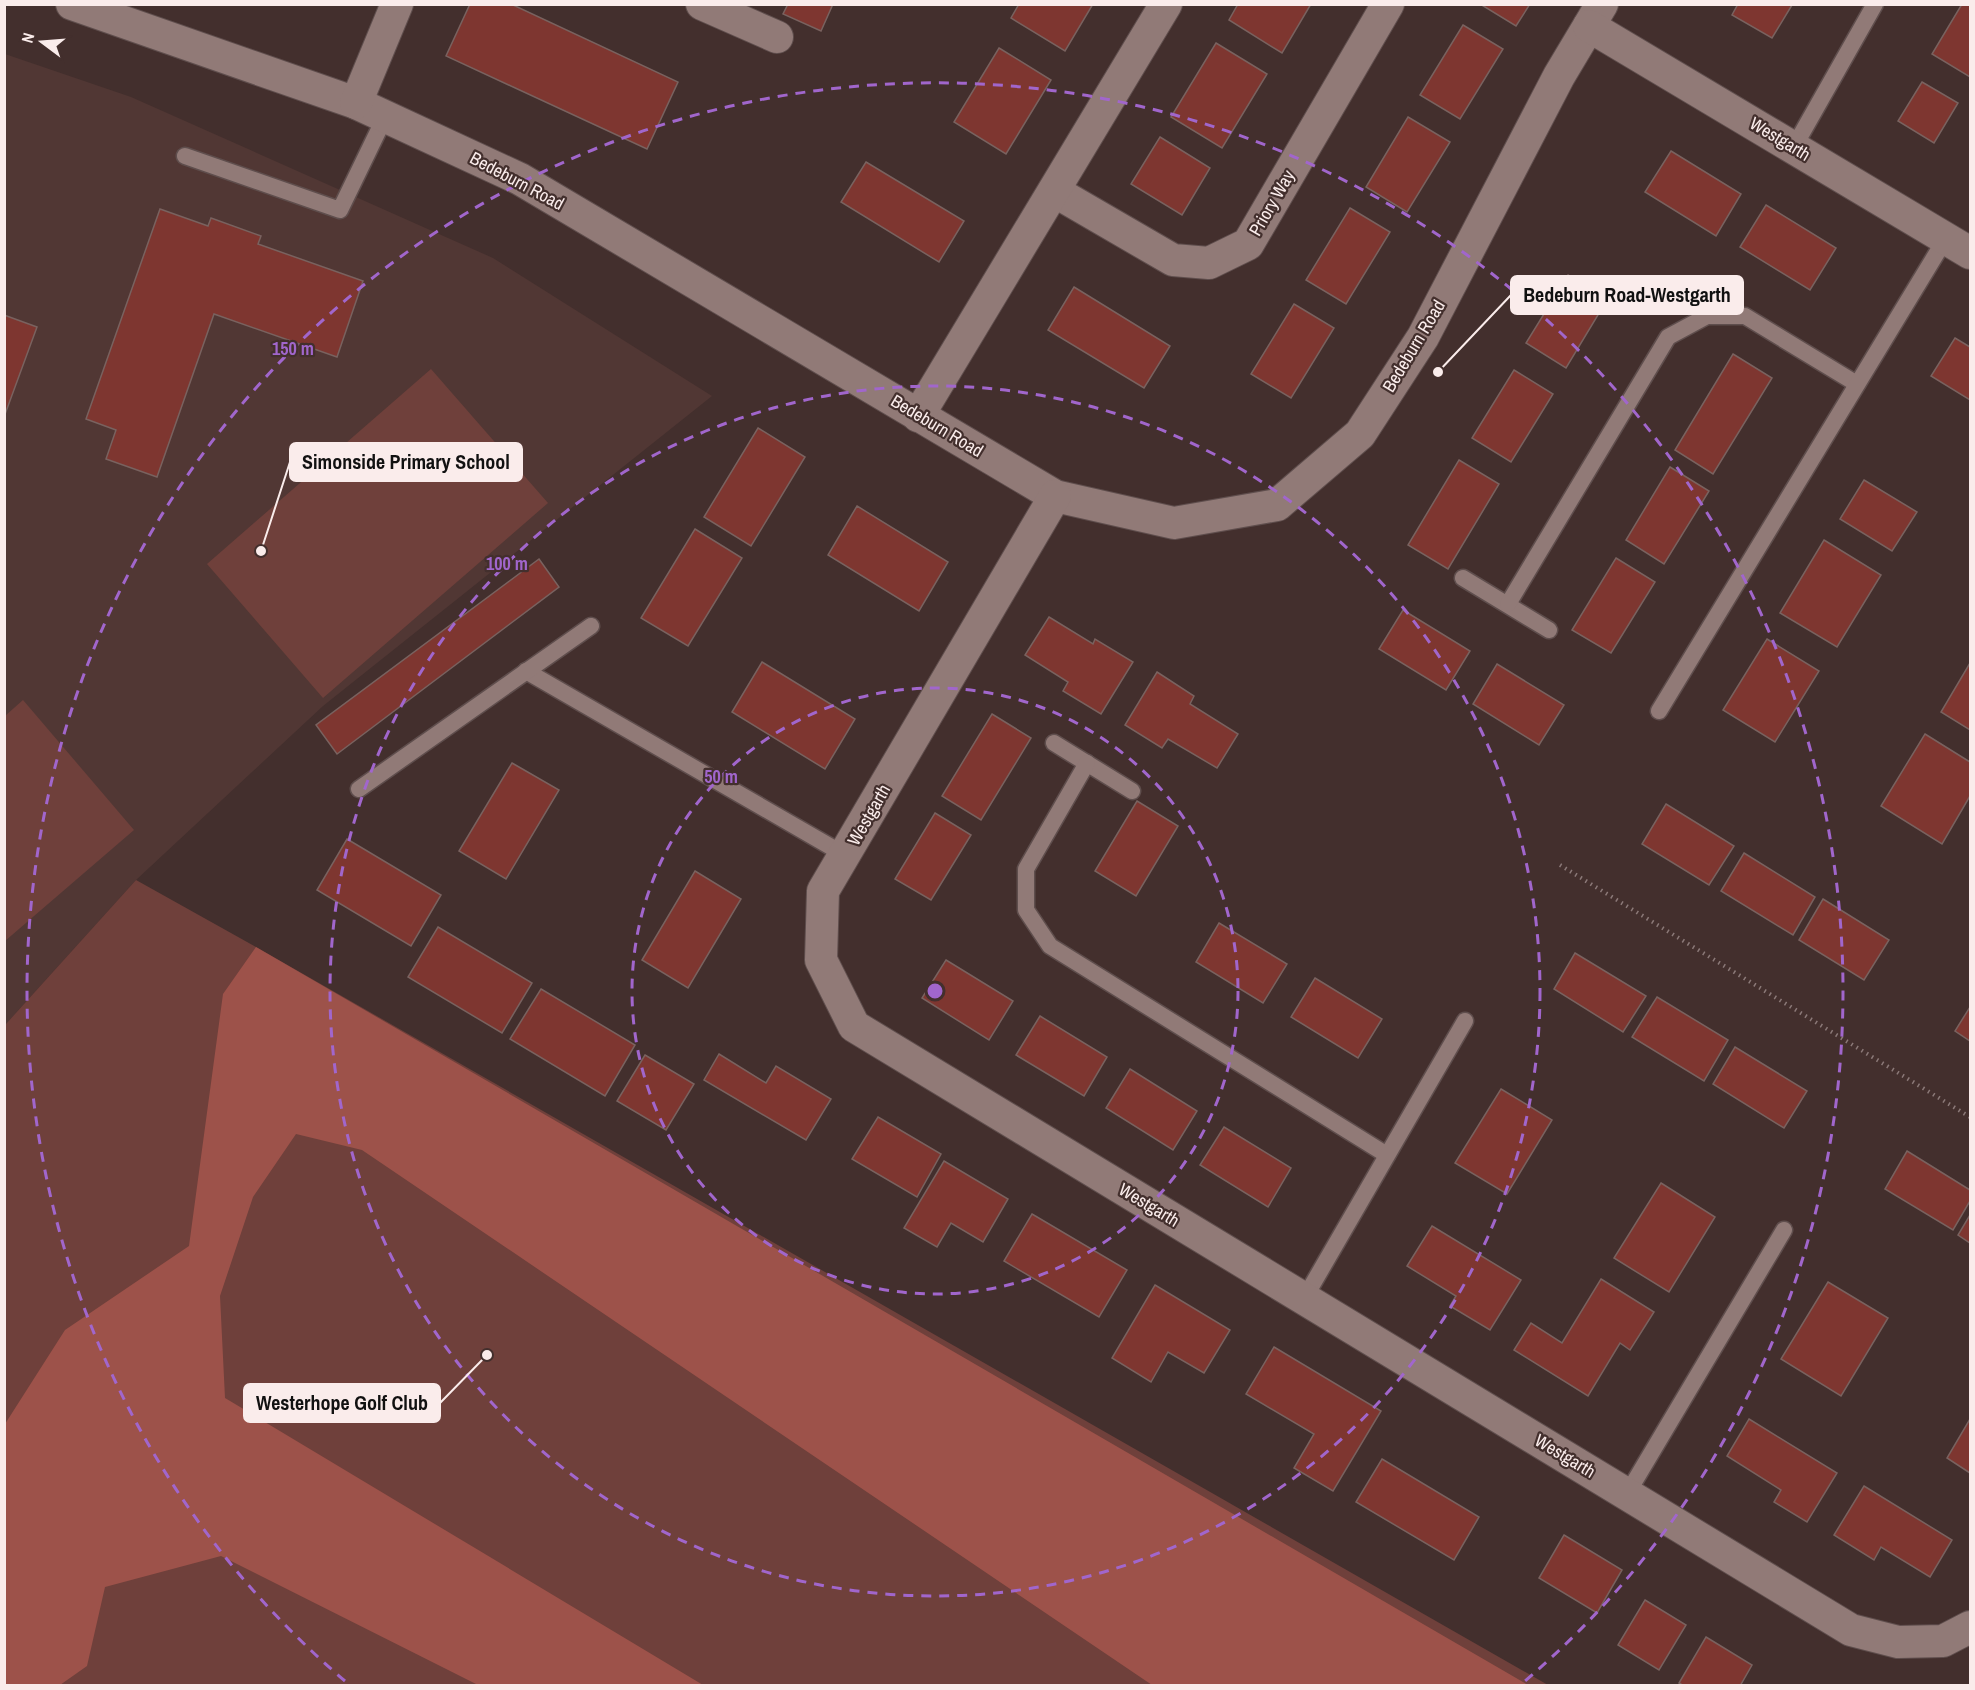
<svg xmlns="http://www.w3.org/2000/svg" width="1975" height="1690" font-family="'Archivo Narrow',sans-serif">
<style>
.built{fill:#513734}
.green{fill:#6f403b}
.forest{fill:#9d524a}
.building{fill:#7e3630;stroke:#79625f;stroke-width:1.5}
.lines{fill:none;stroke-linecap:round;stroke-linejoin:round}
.service-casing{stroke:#5f4e4d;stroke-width:19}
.minor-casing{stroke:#5f4e4d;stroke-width:34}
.path{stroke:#8b7978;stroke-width:4;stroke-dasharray:1.5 4.5;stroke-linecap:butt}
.service{stroke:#917a77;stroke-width:16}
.minor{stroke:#917a77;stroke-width:32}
.ring{fill:none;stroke:#a166cc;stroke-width:3;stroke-dasharray:10 8}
.labels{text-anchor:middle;stroke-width:4.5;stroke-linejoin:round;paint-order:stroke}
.street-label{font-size:18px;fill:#faeceb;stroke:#432f2d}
.centre{fill:#a166cc;stroke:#432f2d;stroke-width:3}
.ring-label{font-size:18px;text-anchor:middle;font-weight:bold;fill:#a166cc;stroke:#432f2d;stroke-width:4.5;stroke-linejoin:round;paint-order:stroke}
.leader{fill:none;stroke:#faeceb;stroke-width:2}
.callout-dot{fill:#faeceb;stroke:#432f2d;stroke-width:2}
.callout{fill:#faeceb;stroke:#faeceb;stroke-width:2}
.callout-label{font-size:20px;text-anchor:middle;font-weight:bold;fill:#111}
</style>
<rect width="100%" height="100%" fill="#432f2d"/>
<path class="built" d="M5,54L131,97L493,258L712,396L323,706L136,880L5,1025Z"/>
<g class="green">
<path d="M431,369L548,503L323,698L207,564Z"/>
<path d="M23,700L134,830L5,941V716Z"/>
<path d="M136,880L256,947L1548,1685L5,1686V1025Z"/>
</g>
<path class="forest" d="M256,947L1528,1685H1152L362,1150L296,1134L253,1197L220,1296L225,1398L703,1685H478L221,1556L105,1587L87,1666L60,1685H5V1424L65,1330L189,1246L223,994Z"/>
<g class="building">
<path d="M470,4H511L678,82L647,149L446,56Z"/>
<path d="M788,4H833L821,31L783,14Z"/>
<path d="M1019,4H1093L1065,51L1011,18Z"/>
<path d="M1238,4H1311L1282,53L1229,20Z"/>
<path d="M1480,4H1530L1516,26Z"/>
<path d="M1738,4H1791L1792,5L1772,38L1732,15Z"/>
<path d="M1962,4H1970V77L1932,54Z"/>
<path d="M1463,25L1503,49L1460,119L1420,95Z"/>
<path d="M1216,43L1267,74L1222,148L1171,117Z"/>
<path d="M999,48L1051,80L1006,154L954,122Z"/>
<path d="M1922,82L1958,103L1934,143L1898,121Z"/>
<path d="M1408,117L1450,142L1407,212L1366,187Z"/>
<path d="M1160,137L1210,168L1182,215L1131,184Z"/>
<path d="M1671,151L1741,194L1716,236L1645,192Z"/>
<path d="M866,162L964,221L939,262L841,202Z"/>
<path d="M1766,205L1836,248L1810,290L1740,247Z"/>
<path d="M1350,208L1390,232L1346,304L1306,280Z"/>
<path d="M160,209L208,226L211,218L261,236L258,244L363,281L337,357L214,314L157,477L106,459L116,430L86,419Z"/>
<path d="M1568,275L1607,300L1566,368L1526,343Z"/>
<path d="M1074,287L1170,346L1144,388L1048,330Z"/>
<path d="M1294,304L1334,328L1291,398L1251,374Z"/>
<path d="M4,315L37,327L4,417Z"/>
<path d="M1955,338L1970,347V400L1931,376Z"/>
<path d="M1733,354L1772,378L1713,474L1675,450Z"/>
<path d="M1514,370L1553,394L1511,462L1472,438Z"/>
<path d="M758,428L805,457L751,546L704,517Z"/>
<path d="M1459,460L1499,484L1448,569L1408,545Z"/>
<path d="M1670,467L1709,491L1664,564L1626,540Z"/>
<path d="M1864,480L1917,512L1892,551L1840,519Z"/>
<path d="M857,506L948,562L919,611L828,555Z"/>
<path d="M695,529L742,558L688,646L641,618Z"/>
<path d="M1824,540L1881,575L1837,647L1780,613Z"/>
<path d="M1616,558L1655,582L1611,653L1572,630Z"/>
<path d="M539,559L559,587L337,754L316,725Z"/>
<path d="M1403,610L1470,651L1446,690L1379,649Z"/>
<path d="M1049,617L1093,644L1095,639L1133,662L1101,714L1063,691L1068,682L1025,655Z"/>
<path d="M1767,639L1819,671L1775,742L1723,710Z"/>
<path d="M762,662L855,719L825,769L732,712Z"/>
<path d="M1970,663V730L1941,712Z"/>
<path d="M1497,664L1564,705L1539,745L1473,704Z"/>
<path d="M1157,672L1194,696L1190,704L1238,734L1217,768L1168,739L1162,748L1125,725Z"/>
<path d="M992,714L1031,738L981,820L942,796Z"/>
<path d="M1925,734L1970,762V796L1942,844L1881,806Z"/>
<path d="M512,763L559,790L506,879L459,851Z"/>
<path d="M1137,801L1178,826L1136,896L1095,871Z"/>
<path d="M1666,804L1734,846L1709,885L1642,844Z"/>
<path d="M935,813L971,835L931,900L895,879Z"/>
<path d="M347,839L441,895L411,946L317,890Z"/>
<path d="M1744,853L1815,897L1793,935L1721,891Z"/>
<path d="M695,871L741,899L688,988L642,960Z"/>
<path d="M1823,899L1889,940L1864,980L1799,940Z"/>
<path d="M1219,923L1287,964L1263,1003L1196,962Z"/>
<path d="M438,927L532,983L502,1033L408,977Z"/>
<path d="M1575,953L1646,996L1623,1032L1554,989Z"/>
<path d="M946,960L1013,1001L989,1040L922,998Z"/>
<path d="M1315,978L1382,1019L1358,1058L1291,1017Z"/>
<path d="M541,989L635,1045L605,1096L510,1039Z"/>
<path d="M1657,997L1728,1040L1704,1081L1632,1037Z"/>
<path d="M1970,1007V1041L1955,1031Z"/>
<path d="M1040,1016L1107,1057L1084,1096L1016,1055Z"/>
<path d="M1735,1047L1807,1091L1784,1128L1713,1084Z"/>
<path d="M719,1054L766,1083L776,1066L831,1099L806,1140L704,1080Z"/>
<path d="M645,1055L694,1084L666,1130L617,1101Z"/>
<path d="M1130,1069L1197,1111L1173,1150L1106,1108Z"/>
<path d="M1501,1089L1552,1120L1507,1194L1455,1163Z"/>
<path d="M878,1117L941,1154L917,1197L852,1159Z"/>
<path d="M1224,1127L1291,1168L1268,1207L1200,1165Z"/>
<path d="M1907,1151L1970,1190V1201L1953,1230L1885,1189Z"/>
<path d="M944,1161L1008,1199L983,1242L951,1223L937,1247L904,1228Z"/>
<path d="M1661,1183L1715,1217L1669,1292L1614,1258Z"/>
<path d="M1032,1214L1127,1270L1099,1317L1004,1261Z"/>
<path d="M1970,1215V1243L1958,1235Z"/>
<path d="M1432,1226L1521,1280L1490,1330L1450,1306L1456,1296L1407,1266Z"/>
<path d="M1601,1279L1654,1312L1630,1350L1620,1343L1588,1396L1514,1350L1531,1323L1562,1343Z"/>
<path d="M1828,1282L1888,1318L1841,1396L1781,1359Z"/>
<path d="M1155,1285L1230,1330L1204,1373L1168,1352L1151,1382L1112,1358Z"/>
<path d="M1274,1347L1381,1411L1333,1491L1294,1468L1314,1434L1246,1394Z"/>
<path d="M1749,1419L1837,1473L1807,1522L1774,1502L1781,1490L1727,1456Z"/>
<path d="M1970,1419V1473L1947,1458Z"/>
<path d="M1382,1459L1479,1517L1454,1560L1356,1502Z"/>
<path d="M1864,1486L1952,1540L1930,1577L1881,1547L1874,1560L1834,1535Z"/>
<path d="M1564,1535L1622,1570L1597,1613L1539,1578Z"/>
<path d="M1645,1600L1686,1625L1659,1670L1618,1645Z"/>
<path d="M1706,1637L1752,1665L1740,1686H1684L1679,1683Z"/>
</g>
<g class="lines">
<defs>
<g id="service">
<path d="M1794,147L1875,4"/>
<path d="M185,156L340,210L385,117"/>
<path d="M1463,578L1549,630"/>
<path d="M1508,604L1668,337L1707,316H1745L1857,384"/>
<path d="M526,671L845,855"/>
<path d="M1659,711L1946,238"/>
<path d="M1054,743L1132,791"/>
<path d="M1087,763L1026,869V910L1050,946L1387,1155"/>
<path d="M359,789L591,626"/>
<path d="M1304,1299L1465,1021"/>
<path d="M1627,1494L1784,1230"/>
</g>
<g id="minor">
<path d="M72,4L356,103L520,179L1055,496L1174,523L1277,505L1360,434L1423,337L1559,76L1602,4"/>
<path d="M702,4L777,37"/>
<path d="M1589,26L1970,253"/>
<path d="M356,103L397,4"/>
<path d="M1054,191L1173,260L1209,263L1248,244L1388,4"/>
<path d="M918,416L1166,4"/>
<path d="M1055,496L823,891L821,960L854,1026L1851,1630L1898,1642L1943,1641L1970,1627"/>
</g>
</defs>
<use href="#service" class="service-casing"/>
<use href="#minor" class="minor-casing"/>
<path class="path" d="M1560,865L1970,1117"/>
<use href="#service" class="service"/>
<use href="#minor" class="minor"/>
</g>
<g class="ring">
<circle cx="935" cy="991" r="303"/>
<circle cx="935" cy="991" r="605"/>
<path d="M345 1681A908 908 0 1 1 1525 1681"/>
</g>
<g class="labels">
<g class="street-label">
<text transform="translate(1780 139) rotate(31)" y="6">Westgarth</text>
<text transform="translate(517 181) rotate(28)" y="6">Bedeburn Road</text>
<text transform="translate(1272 203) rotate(-60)" y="6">Priory Way</text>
<text transform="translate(1414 346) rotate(-59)" y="6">Bedeburn Road</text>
<text transform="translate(937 426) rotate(31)" y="6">Bedeburn Road</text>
<text transform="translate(869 815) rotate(-60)" y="6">Westgarth</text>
<text transform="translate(1149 1205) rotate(31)" y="6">Westgarth</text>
<text transform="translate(1565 1456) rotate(31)" y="6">Westgarth</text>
</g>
</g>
<circle cx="935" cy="991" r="9" class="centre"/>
<g class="ring-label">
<text x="293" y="355">150 m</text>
<text x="507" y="570">100 m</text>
<text x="721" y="783">50 m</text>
</g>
<path class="leader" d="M1438 372L1511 295M261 551L290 462M487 1355L440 1403"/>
<g class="callout-dot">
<circle cx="1438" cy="372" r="6"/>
<circle cx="261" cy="551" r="6"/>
<circle cx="487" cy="1355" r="6"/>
</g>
<g class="callout">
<rect x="1511" y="276" width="232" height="38" rx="6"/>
<rect x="290" y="443" width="232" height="38" rx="6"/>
<rect x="244" y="1384" width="196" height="38" rx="6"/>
</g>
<g class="callout-label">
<text x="1627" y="302">Bedeburn Road-Westgarth</text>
<text x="406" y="469">Simonside Primary School</text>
<text x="342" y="1410">Westerhope Golf Club</text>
</g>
<rect width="1975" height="1690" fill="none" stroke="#faeceb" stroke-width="12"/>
<g transform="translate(42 42) rotate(286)" stroke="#432f2d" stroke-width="4.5" paint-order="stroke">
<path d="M0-4.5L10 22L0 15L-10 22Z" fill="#faeceb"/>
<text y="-9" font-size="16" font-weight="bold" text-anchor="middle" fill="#faeceb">N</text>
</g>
</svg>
